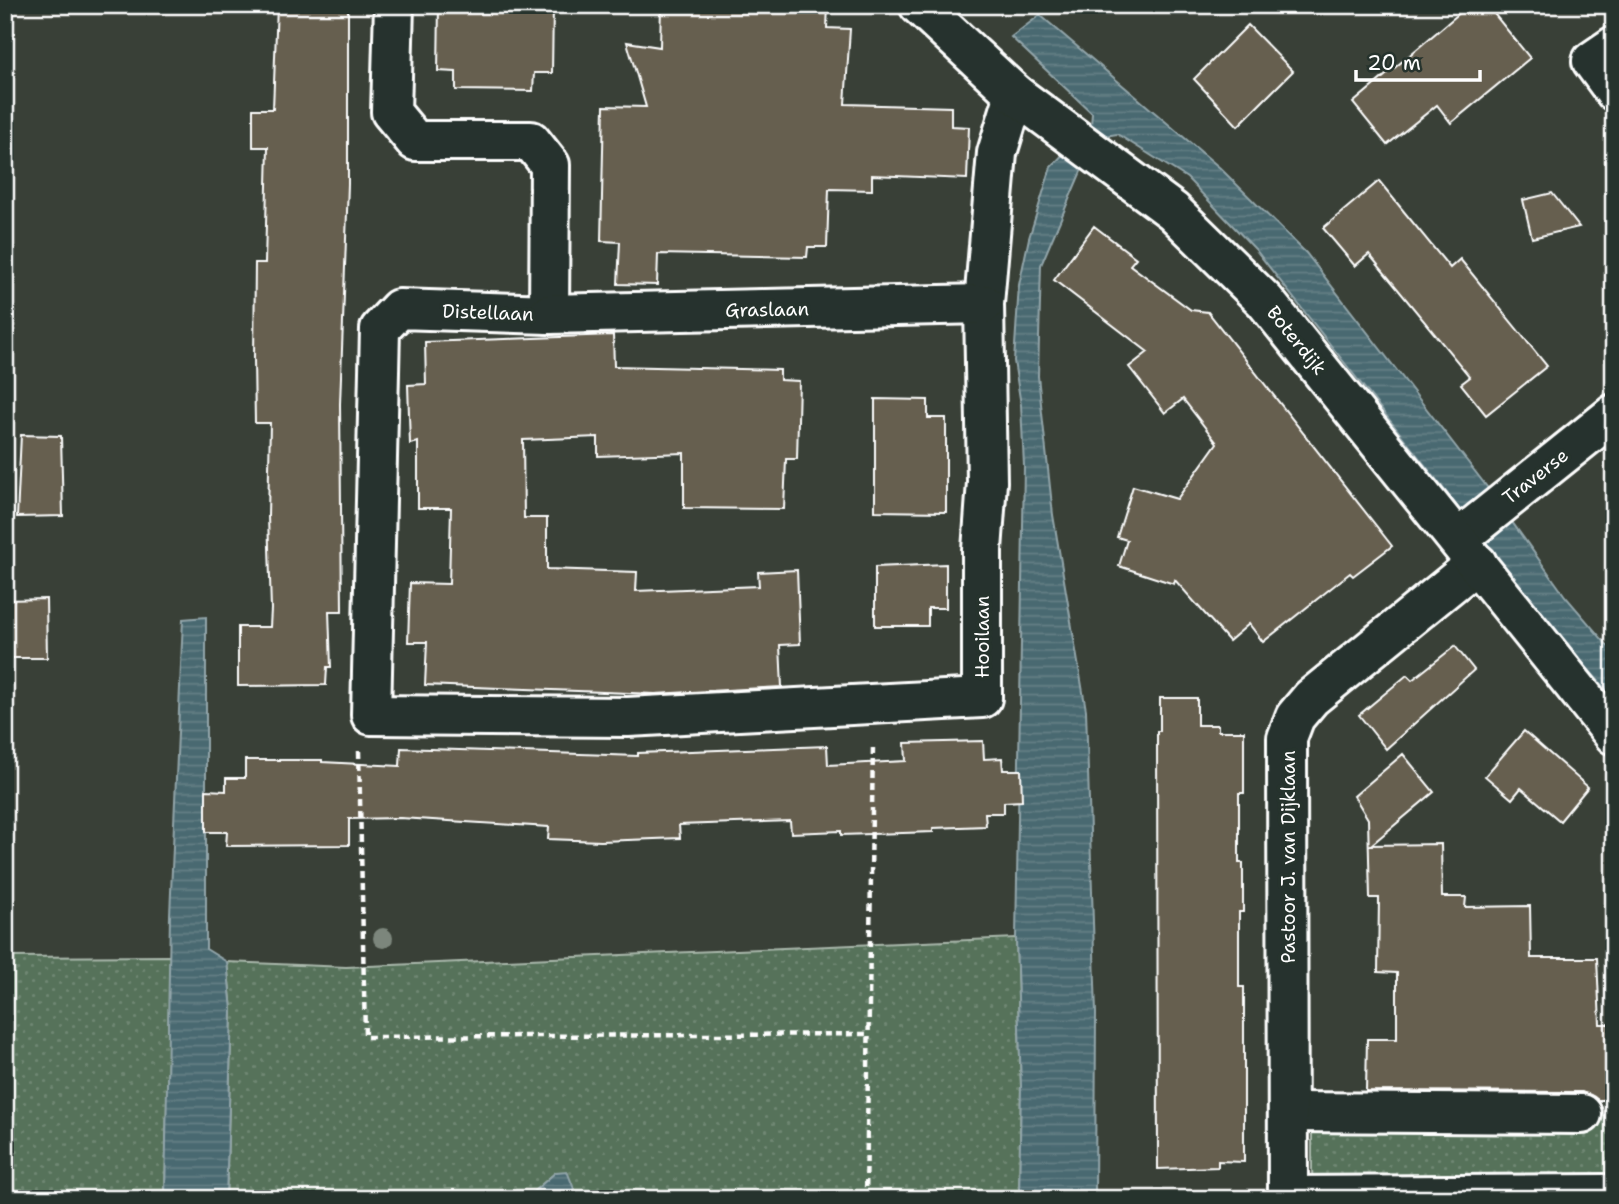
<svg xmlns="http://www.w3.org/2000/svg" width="1619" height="1204" font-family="'Shantell Sans',sans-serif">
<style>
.grass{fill:url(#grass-dots);stroke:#aab8ac;stroke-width:2}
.water{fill:url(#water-rules);stroke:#92a5aa;stroke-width:2}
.building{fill:#665f4f;stroke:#fff;stroke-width:2}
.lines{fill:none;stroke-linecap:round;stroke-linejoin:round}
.street-casing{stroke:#fff;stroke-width:44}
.secondary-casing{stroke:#fff;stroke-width:44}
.path{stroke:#fff;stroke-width:4.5;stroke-dasharray:7 5;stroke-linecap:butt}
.street{stroke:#26332d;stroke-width:38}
.secondary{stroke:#26332d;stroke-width:38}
.tree{fill:#7c867c}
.labels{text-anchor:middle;stroke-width:7;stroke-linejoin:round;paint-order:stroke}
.street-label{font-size:19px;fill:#fff;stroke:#26332d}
</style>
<defs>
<pattern id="grass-dots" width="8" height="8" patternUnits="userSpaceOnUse" patternTransform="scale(1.75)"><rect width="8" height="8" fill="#56725a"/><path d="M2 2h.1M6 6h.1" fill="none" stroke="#6f8773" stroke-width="1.8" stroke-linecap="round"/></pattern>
<pattern id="water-rules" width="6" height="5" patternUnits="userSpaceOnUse" patternTransform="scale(1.75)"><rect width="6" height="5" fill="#4a6971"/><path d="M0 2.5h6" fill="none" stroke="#658086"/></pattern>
</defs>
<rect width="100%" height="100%" fill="#394037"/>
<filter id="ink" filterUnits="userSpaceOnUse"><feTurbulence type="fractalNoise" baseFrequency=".0143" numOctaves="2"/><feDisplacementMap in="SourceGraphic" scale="14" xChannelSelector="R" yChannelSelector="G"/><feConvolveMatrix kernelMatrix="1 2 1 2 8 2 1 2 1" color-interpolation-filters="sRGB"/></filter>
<g filter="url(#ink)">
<g class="grass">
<path d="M1016,938L1021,1086L1019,1199H574V1189L556,1172L525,1199H226L232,1010L227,962L346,967Z"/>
<path d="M170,956L165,1199H5V957Z"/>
<path d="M1611,1115L1609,1199L1312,1187V1125Z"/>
</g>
<g class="water">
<path d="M1040,15L1220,168L1306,253L1487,487L1565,596L1614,653V698L1522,596L1454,502L1255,249L1187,178L1117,134L1105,136L1082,169L1041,265L1038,376L1053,515L1086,710L1096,1013L1095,1199H1019L1021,1086L1016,938L1024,466L1021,405L1014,361L1019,285L1029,238L1051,167L1091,125L1092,113L1011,37Z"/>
<path d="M206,617V949L227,962L232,1010L226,1199H165L170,915L183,619Z"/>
<path d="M567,1171L574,1189V1199H525L556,1172Z"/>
</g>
<g class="building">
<path d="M277,5H348V184L340,404L342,611H329L331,667H327L326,685L238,686V627H270L271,609L268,516L270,423H255L254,359L255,263H265L268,147H253V109H273Z"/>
<path d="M439,5L553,6L552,73H534L533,91L456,90V72L438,71Z"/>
<path d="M661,5H828L827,28L850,29L845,104L951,107V126L969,127L967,179L872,175V190L829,189L827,247H808L807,257L658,254L657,285L618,284L620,242L601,241L604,106L646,107L627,42L660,47Z"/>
<path d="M1469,5H1487L1530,58L1451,123L1437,105L1387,145L1353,103Z"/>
<path d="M1248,25L1293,71L1238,126L1194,79Z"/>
<path d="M1379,181L1450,268L1460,259L1547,366L1486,415L1461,384L1470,377L1369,254L1355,266L1323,228Z"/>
<path d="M1552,193L1579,227L1532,238L1523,200Z"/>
<path d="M1094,226L1136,258L1130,265L1191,310L1208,312L1392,546L1353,576L1350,573L1263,642L1249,624L1229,641L1175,580L1174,584L1119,566L1127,540L1117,537L1133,486L1177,499L1217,443L1183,399L1165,413L1129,367L1148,352L1054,280Z"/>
<path d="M613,335L614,366L780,370V380L799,381L797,459H786L784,509L684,508V453L598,456V437L523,440L524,518H547V569L637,572L636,591L759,586L758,572L797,570L800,644L780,645L782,687L655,694L425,685L427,642H408L410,583L449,584L451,508H418V442L410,444L408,385L426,384L425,342Z"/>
<path d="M875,399L928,400V418H946V512L875,511Z"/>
<path d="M21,435L61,436L63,516L17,517Z"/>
<path d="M946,564V608H928V626H875V567Z"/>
<path d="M46,599L47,658H5V600Z"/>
<path d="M1455,646L1474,670L1386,749L1359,715L1407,675L1412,680Z"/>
<path d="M1160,698H1197V725H1218V731H1244V793H1239V863H1243V912H1239V987H1244V1162L1218,1161V1167L1158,1169L1157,731H1160Z"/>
<path d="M1524,731L1588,787L1560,821L1521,788L1512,799L1485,776Z"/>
<path d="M983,741L984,759L1002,758L1003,770H1021L1022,801L1004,802V813H985L986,826L933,828V832L841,835V831L791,833L790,821L735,823L679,825L680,838L601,841L548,839L549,827L400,818L349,819V845L226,846L227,832H206V790L226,791V778H245V760H322V762L400,766L401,748L638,756V753L827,746L828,765L906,761L905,743Z"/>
<path d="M1403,754L1434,792L1371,845L1441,844L1442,897H1466L1465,907L1530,906L1531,958H1597L1600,1024H1609V1100H1598L1582,1092L1366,1091L1367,1039H1397V973L1378,972L1379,898H1370L1368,819L1354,796Z"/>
</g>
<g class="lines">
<defs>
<g id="street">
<path d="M394,5L391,112L415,141H531L550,165L549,314L399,309L380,329L371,715L628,717L982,698V550L987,482L984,304L997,153L1015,94"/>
<path d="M1614,46L1592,61L1614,91"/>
<path d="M549,314L984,304"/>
<path d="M1458,539L1614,414"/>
<path d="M1289,1112L1582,1114"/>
<path d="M1288,1196L1605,1194"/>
<path d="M1288,1199L1287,738L1295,717L1311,698L1477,563"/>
</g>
<path id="secondary" d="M919,5L1015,94L1173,211L1265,301L1614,735"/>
</defs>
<use href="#street" class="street-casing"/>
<use href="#secondary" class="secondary-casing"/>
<g class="path">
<path d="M359,751L365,1037L869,1034"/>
<path d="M866,1199L873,745"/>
</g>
<use href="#street" class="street"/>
<use href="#secondary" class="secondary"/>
</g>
<circle class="tree" cx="383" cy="938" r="10"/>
</g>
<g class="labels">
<g class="street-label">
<text transform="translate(767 309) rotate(-1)" y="7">Graslaan</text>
<text transform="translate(488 312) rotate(2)" y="7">Distellaan</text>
<text transform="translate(1297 340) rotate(51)" y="7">Boterdijk</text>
<text transform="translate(1535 476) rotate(-38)" y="7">Traverse</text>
<text transform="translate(982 637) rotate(-90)" y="7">Hooilaan</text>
<text transform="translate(1288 857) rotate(-90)" y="7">Pastoor J. van Dijklaan</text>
</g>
</g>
<rect width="1619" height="1204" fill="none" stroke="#26332d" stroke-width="28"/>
<rect x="14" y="14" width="1591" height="1176" fill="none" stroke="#fff" stroke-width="2.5" filter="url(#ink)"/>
<path d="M1356 70v10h124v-10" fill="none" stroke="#ffffff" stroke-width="3.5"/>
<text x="1367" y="70" font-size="21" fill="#ffffff" stroke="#26332d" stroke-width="5" paint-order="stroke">20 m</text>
</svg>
